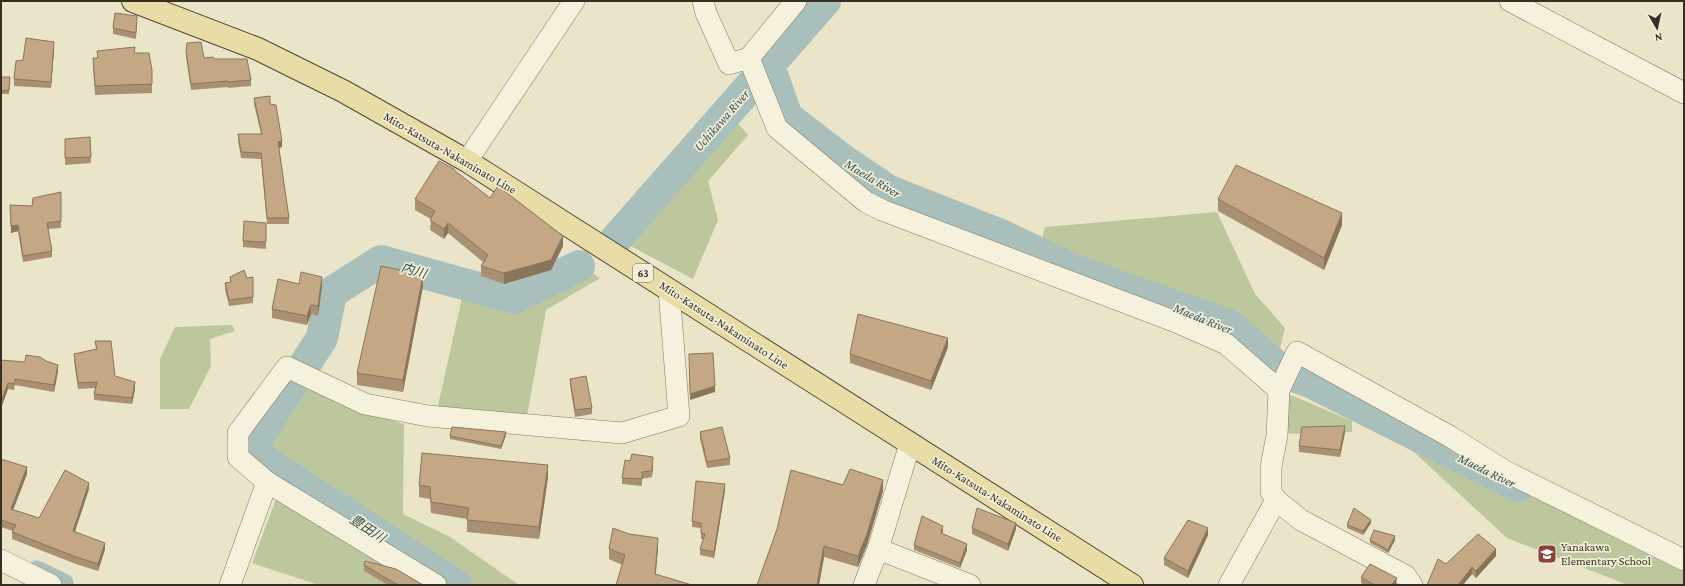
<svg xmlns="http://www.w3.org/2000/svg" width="1685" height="586" font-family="'Crimson Pro','Noto Sans JP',serif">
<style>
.green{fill:#bcc79e}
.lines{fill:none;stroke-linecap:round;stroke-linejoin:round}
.canal{stroke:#a9bfbb;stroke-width:19}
.river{stroke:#a9bfbb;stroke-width:32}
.street-casing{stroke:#847860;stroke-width:22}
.primary-casing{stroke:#534633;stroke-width:24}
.street{stroke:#f5f1dc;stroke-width:21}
.primary{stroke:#e8dda6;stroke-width:22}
.wall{fill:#a99072}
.shaded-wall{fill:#89755c}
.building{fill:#c4a784;stroke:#89755c}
.labels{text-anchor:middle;stroke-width:3.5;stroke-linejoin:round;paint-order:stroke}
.shield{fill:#f2eed8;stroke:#6e6859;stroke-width:1}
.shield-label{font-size:11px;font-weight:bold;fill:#362f22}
.street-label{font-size:12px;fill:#362f22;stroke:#f2eed8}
.poi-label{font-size:12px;fill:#362f22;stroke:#f2eed8;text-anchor:start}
.water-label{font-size:13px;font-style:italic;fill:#335254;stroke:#f2eed8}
</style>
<rect width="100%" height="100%" fill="#eae5c9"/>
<g class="green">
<path d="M735,120L748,135L708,181L718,220L693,279L621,241Z"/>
<path d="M1217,212L1255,294L1285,328L1276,364L1235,320L1040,245L1045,227Z"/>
<path d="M586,269L600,278L546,310L527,416L437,410L463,293L516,303Z"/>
<path d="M232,325L235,331L210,339L211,366L189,409H160V359L175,327Z"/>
<path d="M303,387L356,410L404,424L403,514L450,537L519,585H468L263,449Z"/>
<path d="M1279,390L1352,421V432L1280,434Z"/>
<path d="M1389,429L1684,569V585H1628L1507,538Z"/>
<path d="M276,499L395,567L388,585H319L252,563Z"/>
</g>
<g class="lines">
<g class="canal">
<path d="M273,481L277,469"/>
<path d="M37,570L64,583"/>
</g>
<g class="river">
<path d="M769,66L787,117L840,158L889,191L1003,236L1074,270L1231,326L1284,373L1308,381L1518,486"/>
<path d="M616,239L825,1"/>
<path d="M302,369L322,338L331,293L381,261L514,298L579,266"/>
<path d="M297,376L249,451L456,585"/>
</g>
<defs>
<g id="street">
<path d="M703,1L706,13L729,64L749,58L777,128L866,202L882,210L1176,322L1226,344L1279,390"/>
<path d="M1510,1L1684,93"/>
<path d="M749,58L796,1"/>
<path d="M467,161L574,1"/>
<path d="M267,482L238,457V433L287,367L365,404L428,416L622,433L679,416L669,290"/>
<path d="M878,549L970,585"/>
<path d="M1,560L51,585"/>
<path d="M230,585L267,482L436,585"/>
<path d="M864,585L878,549L910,444"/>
<path d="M1229,585L1276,500"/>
<path d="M1412,585L1406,576L1301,520L1276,500L1271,492V467L1277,435L1279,390L1297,352L1451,437L1505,471L1684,560"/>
</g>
<path id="primary" d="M133,1L258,49L343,91L467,161L1132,585"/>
</defs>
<use href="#street" class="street-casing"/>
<use href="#primary" class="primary-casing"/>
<use href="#street" class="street"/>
<use href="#primary" class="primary"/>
</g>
<g class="wall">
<path d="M137,23L136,39L113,34V28Z"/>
<path d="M54,49L51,88L14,86V79L23,60Z"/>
<path d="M97,51L135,53L152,70V93L95,95L93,67V58H97Z"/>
<path d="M186,51L204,58L214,59L251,80V86L228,88V87L191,90L186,57Z"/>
<path d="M1,77H10L9,94H1Z"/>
<path d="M254,98L270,104L282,147L279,148L289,218V224H267L261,159L241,158L238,140V134H261L254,104Z"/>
<path d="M90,137L91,163L65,165V139Z"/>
<path d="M454,171L490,198L563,246L551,270L504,284L481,276V266L483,262L448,233L444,239L430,230L431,219L415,210V199Z"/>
<path d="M61,192V228L48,229L52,251V257L23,262L18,231L11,233L10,205L32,206Z"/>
<path d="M1218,199L1342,225L1324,270L1218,211Z"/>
<path d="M266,223V249L243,247V241Z"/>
<path d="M230,277L247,278L253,277V303L229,306L225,290V283L230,282Z"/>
<path d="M299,284L322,286L318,316L311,314L307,325L272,318V309Z"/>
<path d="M423,286L403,392L357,385V373Z"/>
<path d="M95,341L115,376L135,389L132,404L94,400V394L95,388L78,389L74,360V354L96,349Z"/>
<path d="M948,347L931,390L850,363V354Z"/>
<path d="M1,360L58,371L54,392L15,385L14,390L8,389L1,408Z"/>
<path d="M570,379L592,408V414L575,417L570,385Z"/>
<path d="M700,432L730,458V465L707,468L700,439Z"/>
<path d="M1345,432L1340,457L1299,452V446Z"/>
<path d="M506,435L501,449L450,439V436Z"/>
<path d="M1,459L27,474L13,510L39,518L89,489L75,531L105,549L98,571L76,564L12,539V532L13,531L1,527Z"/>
<path d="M630,461L653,463L652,477L642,479V486L622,484V478Z"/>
<path d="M548,477L539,539L467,532V519L431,513L430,499L419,497V485Z"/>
<path d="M843,485L883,491L867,545L858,567L824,557L819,585H757Z"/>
<path d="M725,490L714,558L700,555V549L703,539H701V528L692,527V521Z"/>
<path d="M1371,523L1363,535L1347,528V525Z"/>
<path d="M972,528L1016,529L1008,551L972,534Z"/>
<path d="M943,531L942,534L967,550L960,568L914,550V545Z"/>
<path d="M1208,535L1188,578L1164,565V558Z"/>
<path d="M1370,540H1395L1388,553L1370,543Z"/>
<path d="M658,548L655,574L622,565L609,559V549Z"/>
<path d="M1496,556L1476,578L1472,574L1463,585H1427L1446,564Z"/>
<path d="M364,565L423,585H388L364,571Z"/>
<path d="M1361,577L1397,585H1364L1361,583Z"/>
</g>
<g class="shaded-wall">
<path d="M54,42V49L51,88V82Z"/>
<path d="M282,141V147L278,148V142Z"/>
<path d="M1342,213V225L1324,270V258Z"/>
<path d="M448,223V233L444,239V229Z"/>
<path d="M18,225V231L11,233V226Z"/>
<path d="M563,236V246L551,270L504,284V273Z"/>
<path d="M423,275V286L403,392V380Z"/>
<path d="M322,277V286L318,316V306Z"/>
<path d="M311,305V314L307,325V316Z"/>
<path d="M948,338V347L931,390V381Z"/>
<path d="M58,365V371L54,392V385Z"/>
<path d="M135,382V389L132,404V398Z"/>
<path d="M8,383V389L1,408V402Z"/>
<path d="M715,386V392L690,400V394Z"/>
<path d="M1345,426V432L1340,457V450Z"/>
<path d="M506,432V435L501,449V446Z"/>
<path d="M653,457V463L652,477V471Z"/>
<path d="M548,465V477L539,539V527Z"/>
<path d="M27,467V474L11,515V509Z"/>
<path d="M883,480V491L867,545L858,567V556Z"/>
<path d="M89,483V489L73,537V531Z"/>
<path d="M725,484V490L714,558V552Z"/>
<path d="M1371,520V523L1363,535V531Z"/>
<path d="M1016,523V529L1008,551V544Z"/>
<path d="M943,526V531L941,539V533Z"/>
<path d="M1208,528V535L1188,578V571Z"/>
<path d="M1395,536V540L1388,553V550Z"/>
<path d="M658,538V548L655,585V574Z"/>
<path d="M105,543V549L98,571V564Z"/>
<path d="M967,544V550L960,568V563Z"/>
<path d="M824,546V557L819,585H817Z"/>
<path d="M1496,549V556L1476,578V571Z"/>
<path d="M1472,567V574L1463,585H1458Z"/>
<path d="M1397,578L1396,585H1391Z"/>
</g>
<g class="building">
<path d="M115,13L137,16L136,33L113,28Z"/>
<path d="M26,38L54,42L51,82L14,79L16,61L23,60Z"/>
<path d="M201,42L204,58L213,57L214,59H247L251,80L228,82V81L191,84L186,51L187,43Z"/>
<path d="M135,47L134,53H149L152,70V84L95,86L93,58H98L97,51Z"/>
<path d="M1,77H10L9,90L1,91Z"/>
<path d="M270,96V104L276,105L282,141L278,142L289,218H267L261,153L241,152L238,134H262L254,98Z"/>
<path d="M90,137L91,157L65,158V139Z"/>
<path d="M439,161L454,169V170L490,198L498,186L563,236L551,260L504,273L481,266L488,255L448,223L444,229L430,220L435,211L415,199Z"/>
<path d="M1236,165L1342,213L1324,258L1218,199Z"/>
<path d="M61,192V221L47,223L52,251L23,256L18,225L11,226L10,205L32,206L33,198Z"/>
<path d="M244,221L266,223V242L243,241Z"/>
<path d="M381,266L423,275L403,380L357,373Z"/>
<path d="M244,270L247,278L253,277V297L229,300L225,283L231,282L230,277Z"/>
<path d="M301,272L322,277L318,306L311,305L307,316L272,309L278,279L299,284Z"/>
<path d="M858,314L948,338L931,381L850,354Z"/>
<path d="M95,341H111L115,376L135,382L132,398L94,394L97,382L78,383L74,354L97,349Z"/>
<path d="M713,353L715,386L690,394L689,354Z"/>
<path d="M26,355L40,357L46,361L58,365L54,385L15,379L14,384L8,383L1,402V360L25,362Z"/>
<path d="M586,376L592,408L575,410L570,379Z"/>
<path d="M1345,426L1340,450L1299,446L1302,427Z"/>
<path d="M452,427L506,432L501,446L450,436Z"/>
<path d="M722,427L730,458L707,462L700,432Z"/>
<path d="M422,453L548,465L539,527L467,520L469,508L431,502L430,487L419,485Z"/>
<path d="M632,454L653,457L652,471L642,472V479L622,478L625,460L630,461Z"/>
<path d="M1,459L27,467L11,509L39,518L65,470L89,483L73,531L105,543L98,564L76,557L12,532L16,525L1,520Z"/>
<path d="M850,469L883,480L867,534L858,556L824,546L817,585H757L777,529L791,470L843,485Z"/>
<path d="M696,481L725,484L714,552L700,549L705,534L701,533V523L692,521Z"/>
<path d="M977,508L1016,523L1008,544L972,528Z"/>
<path d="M1354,508L1371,520L1363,531L1347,525Z"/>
<path d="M922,516L943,526L941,533L967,544L960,563L914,545Z"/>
<path d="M1188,520L1208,528L1188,571L1164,558Z"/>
<path d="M613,528L629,534L658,538L655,574L692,585H616L625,555L609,549Z"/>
<path d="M1374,530L1395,536L1388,550L1370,540Z"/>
<path d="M1478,534L1496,549L1476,571L1472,567L1458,585H1427L1438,559L1446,564Z"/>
<path d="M365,561L396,569L423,585H398L364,565Z"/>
<path d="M1370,564L1397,578L1391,585H1374L1361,577Z"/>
</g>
<defs>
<symbol id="school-square" viewBox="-11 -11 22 22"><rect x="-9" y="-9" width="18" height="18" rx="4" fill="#8c4237" stroke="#f2eed8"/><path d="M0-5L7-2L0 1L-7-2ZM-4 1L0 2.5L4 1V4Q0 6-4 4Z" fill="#fff"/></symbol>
</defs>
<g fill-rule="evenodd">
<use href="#school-square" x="1536" y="543" width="22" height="22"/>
</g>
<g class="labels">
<rect class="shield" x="633" y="264" width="20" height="18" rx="3"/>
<g class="shield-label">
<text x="643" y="277">63</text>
</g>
<g class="street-label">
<text transform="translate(450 153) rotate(30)" y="4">Mito-Katsuta-Nakaminato Line</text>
<text transform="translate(724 325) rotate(33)" y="4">Mito-Katsuta-Nakaminato Line</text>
<text transform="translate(997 499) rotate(32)" y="4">Mito-Katsuta-Nakaminato Line</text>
</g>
<g class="poi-label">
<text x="1561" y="551">Yanakawa<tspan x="1561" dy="14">Elementary School</tspan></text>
</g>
<g class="water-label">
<text transform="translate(721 120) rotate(-49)" y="5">Uchikawa River</text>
<text transform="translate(873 178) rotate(31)" y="5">Maeda River</text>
<text transform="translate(414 270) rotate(16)" y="5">内川</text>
<text transform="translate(1203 318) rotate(22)" y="5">Maeda River</text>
<text transform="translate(1487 470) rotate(26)" y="5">Maeda River</text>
<text transform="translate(368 528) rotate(33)" y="5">豊田川</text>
</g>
</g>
<rect width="1685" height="586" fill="none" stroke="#362f22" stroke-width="4"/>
<g transform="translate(1657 28) rotate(171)" stroke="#f2eed8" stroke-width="3" paint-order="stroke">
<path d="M0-3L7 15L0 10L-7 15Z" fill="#362f22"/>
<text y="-6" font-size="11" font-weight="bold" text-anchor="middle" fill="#362f22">N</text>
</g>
</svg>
